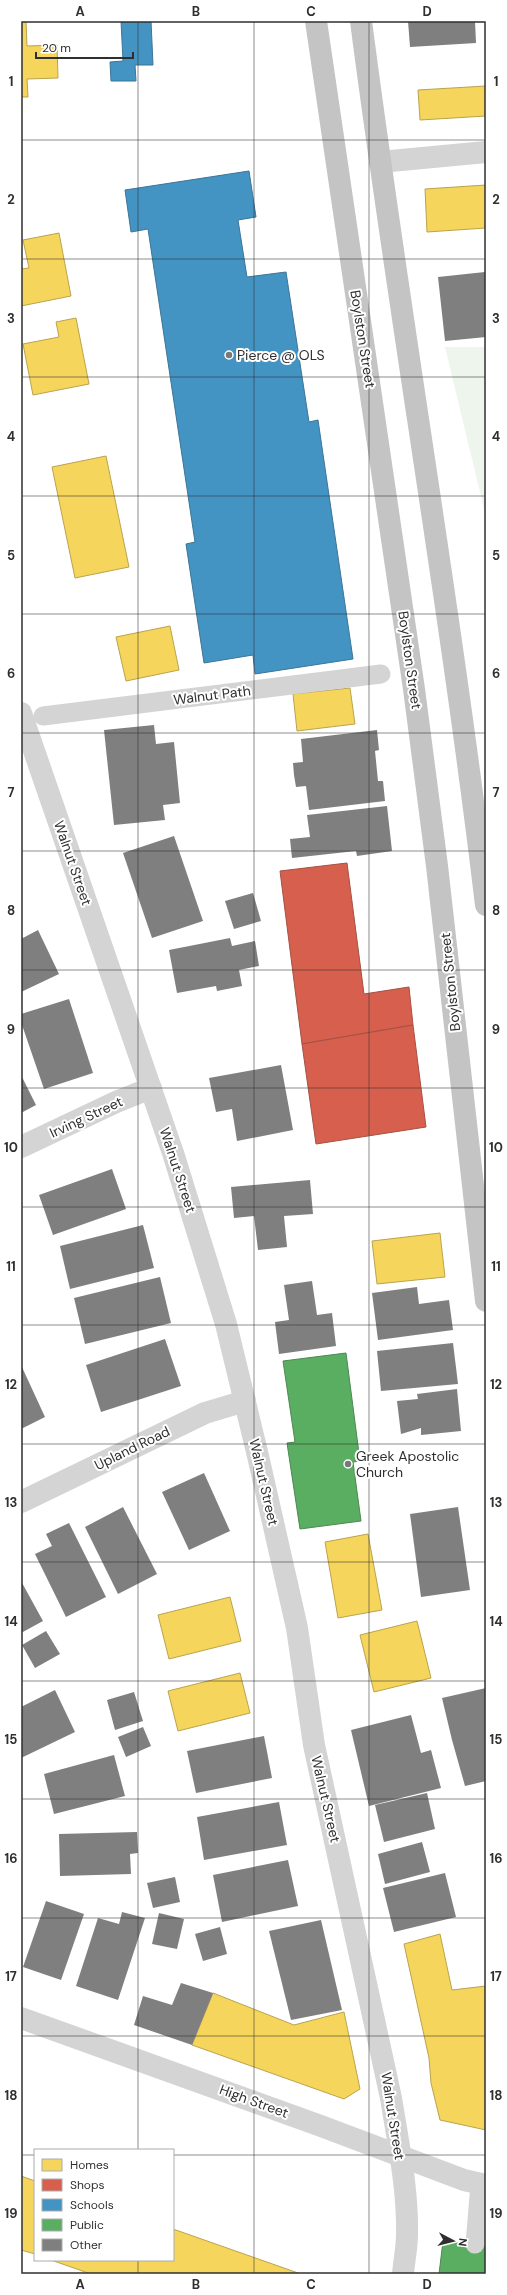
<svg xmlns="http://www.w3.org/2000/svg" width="507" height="2295" font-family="'DM Sans',sans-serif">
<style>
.green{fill:#edf5ec}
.homes{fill:#f6d55c;stroke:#baa34e}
.shops{fill:#d6604d;stroke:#a45144}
.schools{fill:#4393c3;stroke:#3d7597}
.public{fill:#5aae61;stroke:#4d8852}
.building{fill:#7f7f7f}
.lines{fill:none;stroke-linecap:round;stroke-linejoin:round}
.service{stroke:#d4d4d4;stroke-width:19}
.minor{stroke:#d4d4d4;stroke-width:22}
.tertiary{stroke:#d4d4d4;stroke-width:22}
.trunk{stroke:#c4c4c4;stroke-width:22}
.grid{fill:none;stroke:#2f2f2f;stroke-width:1;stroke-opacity:0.55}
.poi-dot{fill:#787878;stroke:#fff;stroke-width:1.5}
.labels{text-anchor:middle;stroke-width:4;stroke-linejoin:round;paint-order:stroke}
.street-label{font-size:14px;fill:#2f2f2f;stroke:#fff}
.poi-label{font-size:14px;fill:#2f2f2f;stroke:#fff;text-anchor:start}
.neatline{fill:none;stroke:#2f2f2f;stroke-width:1.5}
.grid-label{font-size:13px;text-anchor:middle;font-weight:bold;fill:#2f2f2f}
</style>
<rect width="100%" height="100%" fill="#fff"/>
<path class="green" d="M445,347H486V517Z"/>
<g class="homes">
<path d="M21,21H26L27,46L57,45L58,78L27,79L28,97H21Z"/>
<path d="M486,86V116L420,120L418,90Z"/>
<path d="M486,185V228L427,232L425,189Z"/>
<path d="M59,233L71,296L21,306V269L29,268L23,240Z"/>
<path d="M76,318L89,384L33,395L23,344L59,337L56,322Z"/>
<path d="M106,456L129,567L75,578L52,467Z"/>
<path d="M170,626L179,670L126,681L116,637Z"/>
<path d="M350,688L355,724L297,731L293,694Z"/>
<path d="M440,1233L445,1277L377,1284L372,1241Z"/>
<path d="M368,1534L382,1610L338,1618L325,1542Z"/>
<path d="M230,1597L241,1641L169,1659L158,1615Z"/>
<path d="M417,1621L431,1678L374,1692L360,1635Z"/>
<path d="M240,1673L250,1713L178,1731L168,1691Z"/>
<path d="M440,1934L452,1990L486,1986V2130L440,2120L431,2083L429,2058L404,1944Z"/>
<path d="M213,1993L294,2025L344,2012L360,2089L344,2099L192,2045Z"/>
<path d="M21,2176L35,2181V2254L21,2250Z"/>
<path d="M173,2229L301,2274H91L51,2260H173Z"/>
</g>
<g class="shops">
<path d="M347,863L364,994L409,987L413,1025L302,1044L280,871Z"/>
<path d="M413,1025L426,1127L316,1144L302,1044Z"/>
</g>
<g class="schools">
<path d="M121,21H151L153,65H135L136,81H111L110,62L123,61Z"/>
<path d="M249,171L256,217L238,220L247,277L286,272L309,422L318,420L353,659L255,674L253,655L204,663L186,544L195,542L148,229L131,232L125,190Z"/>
</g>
<g class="public">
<path d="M346,1353L360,1461L353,1462L361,1521L300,1529L287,1443L295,1442L283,1361Z"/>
<path d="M443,2241L486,2246V2274H439Z"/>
</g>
<g class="building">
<path d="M408,21H475L476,43L410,47Z"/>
<path d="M485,272L486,337L445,341L438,277Z"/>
<path d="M154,725L156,744L174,742L180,803L163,805L165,820L114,825L104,730Z"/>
<path d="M377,730L379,750L375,751L378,781H383L385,801L309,810L306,786L296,787L294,775L293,763L303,762L301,739Z"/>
<path d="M387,806L392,851L357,856L356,851L292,858L290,839L310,837L307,815Z"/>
<path d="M174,836L203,921L152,938L123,853Z"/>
<path d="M253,893L261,921L234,929L225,901Z"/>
<path d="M38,930L59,974L21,992V939Z"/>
<path d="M230,938L232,946L255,941L259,966L239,970L242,986L217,991L216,986L177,993L169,950Z"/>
<path d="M69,999L93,1073L44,1089L21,1022V1014Z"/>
<path d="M281,1065L293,1130L237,1141L232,1109L216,1112L209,1078Z"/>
<path d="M21,1075L36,1105L21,1113Z"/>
<path d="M112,1169L126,1209L53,1235L39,1195Z"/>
<path d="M310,1180L313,1214L284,1216L287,1247L258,1250L254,1216L234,1218L231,1187Z"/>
<path d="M143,1225L154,1268L70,1289L60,1246Z"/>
<path d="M160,1277L171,1323L85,1344L74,1298Z"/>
<path d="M312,1281L317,1315L332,1313L336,1346L279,1354L275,1322L289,1320L284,1285Z"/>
<path d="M417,1287L419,1304L449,1300L453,1330L378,1340L372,1293Z"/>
<path d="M165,1339L181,1386L101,1412L86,1365Z"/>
<path d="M453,1343L458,1384L381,1391L377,1351Z"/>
<path d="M21,1365L45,1417L21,1429Z"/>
<path d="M457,1389L461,1431L421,1435V1428L401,1434L397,1401L418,1399L417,1394Z"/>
<path d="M204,1473L230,1531L189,1550L162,1492Z"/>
<path d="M123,1507L157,1574L118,1594L85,1527Z"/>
<path d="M458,1507L470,1590L421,1597L410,1514Z"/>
<path d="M69,1523L106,1597L66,1617L35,1554L52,1546L46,1534Z"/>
<path d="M21,1581L43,1621L21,1633Z"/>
<path d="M46,1631L60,1654L35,1668L22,1645Z"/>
<path d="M486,1688V1781L465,1786L452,1740L442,1698Z"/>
<path d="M55,1690L75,1732L21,1758V1707Z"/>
<path d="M134,1692L143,1721L115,1730L107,1700Z"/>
<path d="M411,1715L421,1753L431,1750L441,1788L369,1806L351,1730Z"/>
<path d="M143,1727L151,1746L126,1757L118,1737Z"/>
<path d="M264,1736L272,1778L196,1793L187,1751Z"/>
<path d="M114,1755L125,1796L54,1814L44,1774Z"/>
<path d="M427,1793L435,1829L384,1842L375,1805Z"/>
<path d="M279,1802L287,1845L204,1860L197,1817Z"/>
<path d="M137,1832L138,1853L130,1854L131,1874L60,1876L59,1834Z"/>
<path d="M422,1842L430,1872L385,1884L378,1854Z"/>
<path d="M288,1860L298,1906L222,1922L213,1875Z"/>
<path d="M445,1873L456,1917L394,1932L383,1888Z"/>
<path d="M175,1877L180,1902L153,1908L147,1883Z"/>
<path d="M46,1901L84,1914L61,1980L23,1967Z"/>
<path d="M122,1912L145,1918L118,2000L76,1986L98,1918L119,1924Z"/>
<path d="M159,1913L184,1919L177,1949L152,1944Z"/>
<path d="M321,1920L342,2010L291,2020L269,1931Z"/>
<path d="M220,1927L227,1954L203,1961L195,1934Z"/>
<path d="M181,1983L213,1993L192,2045L134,2025L143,1996L172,2005Z"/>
</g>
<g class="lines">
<g class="service">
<path d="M43,716L381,674"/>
<path d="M475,2244L480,2184"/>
</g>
<g class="minor">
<path d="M380,162L486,152"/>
<path d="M21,1147L116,1102L151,1088"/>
<path d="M21,1502L205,1413L245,1401"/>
</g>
<g class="tertiary">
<path d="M21,713L173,1153L226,1324L258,1456L297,1628L314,1745L391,2098C398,2142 408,2189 407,2234C407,2248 404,2261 403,2274"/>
<path d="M21,2018L321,2126L464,2180L486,2185"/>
</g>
<g class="trunk">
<path d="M316,21L414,689L437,866L486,1301"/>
<path d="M361,21C399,316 451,610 486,905"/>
</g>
</g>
<path class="grid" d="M138,21V2150M254,21V2274M369,21V2274M21,140H486M21,259H486M21,377H486M21,496H486M21,614H486M21,733H486M21,851H486M21,970H486M21,1088H486M21,1207H486M21,1325H486M21,1444H486M21,1562H486M21,1681H486M21,1799H486M21,1918H486M21,2036H486M21,2155H35M173,2155H486M138,2260V2274"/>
<g class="poi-dot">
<circle cx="229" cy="355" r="4"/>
<circle cx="348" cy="1464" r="4"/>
</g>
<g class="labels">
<g class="street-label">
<text transform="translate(363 339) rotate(81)" y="5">Boylston Street</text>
<text transform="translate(410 660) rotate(82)" y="5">Boylston Street</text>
<text transform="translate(212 695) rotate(-7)" y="5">Walnut Path</text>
<text transform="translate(73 863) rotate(71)" y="5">Walnut Street</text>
<text transform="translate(450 982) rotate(-96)" y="5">Boylston Street</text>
<text transform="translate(86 1117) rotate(-25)" y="5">Irving Street</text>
<text transform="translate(178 1170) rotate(72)" y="5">Walnut Street</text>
<text transform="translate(132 1448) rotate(-26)" y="5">Upland Road</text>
<text transform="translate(264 1482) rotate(77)" y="5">Walnut Street</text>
<text transform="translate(326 1799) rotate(77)" y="5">Walnut Street</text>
<text transform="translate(254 2101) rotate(20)" y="5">High Street</text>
<text transform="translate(393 2116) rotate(81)" y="5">Walnut Street</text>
</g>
<g class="poi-label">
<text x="237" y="360">Pierce @ OLS</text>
<text x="356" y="1461">Greek Apostolic<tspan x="356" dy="16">Church</tspan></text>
</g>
</g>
<rect width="507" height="2295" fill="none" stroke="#ffffff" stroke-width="44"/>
<rect x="34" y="2149" width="140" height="112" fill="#ffffff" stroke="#acacac"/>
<rect x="42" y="2159" width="20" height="12" fill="#f6d55c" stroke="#acacac"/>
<text x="70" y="2169" font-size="12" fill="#2f2f2f">Homes</text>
<rect x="42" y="2179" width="20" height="12" fill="#d6604d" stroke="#acacac"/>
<text x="70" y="2189" font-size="12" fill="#2f2f2f">Shops</text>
<rect x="42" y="2199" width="20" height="12" fill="#4393c3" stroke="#acacac"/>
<text x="70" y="2209" font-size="12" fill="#2f2f2f">Schools</text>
<rect x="42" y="2219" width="20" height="12" fill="#5aae61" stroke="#acacac"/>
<text x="70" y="2229" font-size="12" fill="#2f2f2f">Public</text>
<rect x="42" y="2239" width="20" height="12" fill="#7f7f7f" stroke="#acacac"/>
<text x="70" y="2249" font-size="12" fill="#2f2f2f">Other</text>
<g transform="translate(453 2241) rotate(97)" stroke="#ffffff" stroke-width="3" paint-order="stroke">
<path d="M0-3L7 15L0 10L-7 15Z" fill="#2f2f2f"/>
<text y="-6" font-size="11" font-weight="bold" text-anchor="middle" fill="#2f2f2f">N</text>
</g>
<path d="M36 52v6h97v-6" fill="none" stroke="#2f2f2f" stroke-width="2"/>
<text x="42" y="52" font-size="12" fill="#2f2f2f" stroke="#ffffff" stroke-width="3" paint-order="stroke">20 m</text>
<rect x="22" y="22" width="463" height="2251" class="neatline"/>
<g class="grid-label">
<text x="80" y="16">A</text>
<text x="196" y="16">B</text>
<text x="311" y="16">C</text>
<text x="427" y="16">D</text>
<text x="11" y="86">1</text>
<text x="496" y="86">1</text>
<text x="11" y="204">2</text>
<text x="496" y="204">2</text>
<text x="11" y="323">3</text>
<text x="496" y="323">3</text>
<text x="11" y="441">4</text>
<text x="496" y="441">4</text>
<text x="11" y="560">5</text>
<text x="496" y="560">5</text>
<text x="11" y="678">6</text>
<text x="496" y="678">6</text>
<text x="11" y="797">7</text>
<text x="496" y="797">7</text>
<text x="11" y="915">8</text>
<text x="496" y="915">8</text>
<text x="11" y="1034">9</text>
<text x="496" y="1034">9</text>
<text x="11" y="1152">10</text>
<text x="496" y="1152">10</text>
<text x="11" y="1271">11</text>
<text x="496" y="1271">11</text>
<text x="11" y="1389">12</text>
<text x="496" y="1389">12</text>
<text x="11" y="1507">13</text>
<text x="496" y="1507">13</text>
<text x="11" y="1626">14</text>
<text x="496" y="1626">14</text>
<text x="11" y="1744">15</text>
<text x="496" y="1744">15</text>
<text x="11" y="1863">16</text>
<text x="496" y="1863">16</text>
<text x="11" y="1981">17</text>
<text x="496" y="1981">17</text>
<text x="11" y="2100">18</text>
<text x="496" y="2100">18</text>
<text x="11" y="2218">19</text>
<text x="496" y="2218">19</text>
<text x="80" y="2289">A</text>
<text x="196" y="2289">B</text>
<text x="311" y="2289">C</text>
<text x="427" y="2289">D</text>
</g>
</svg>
